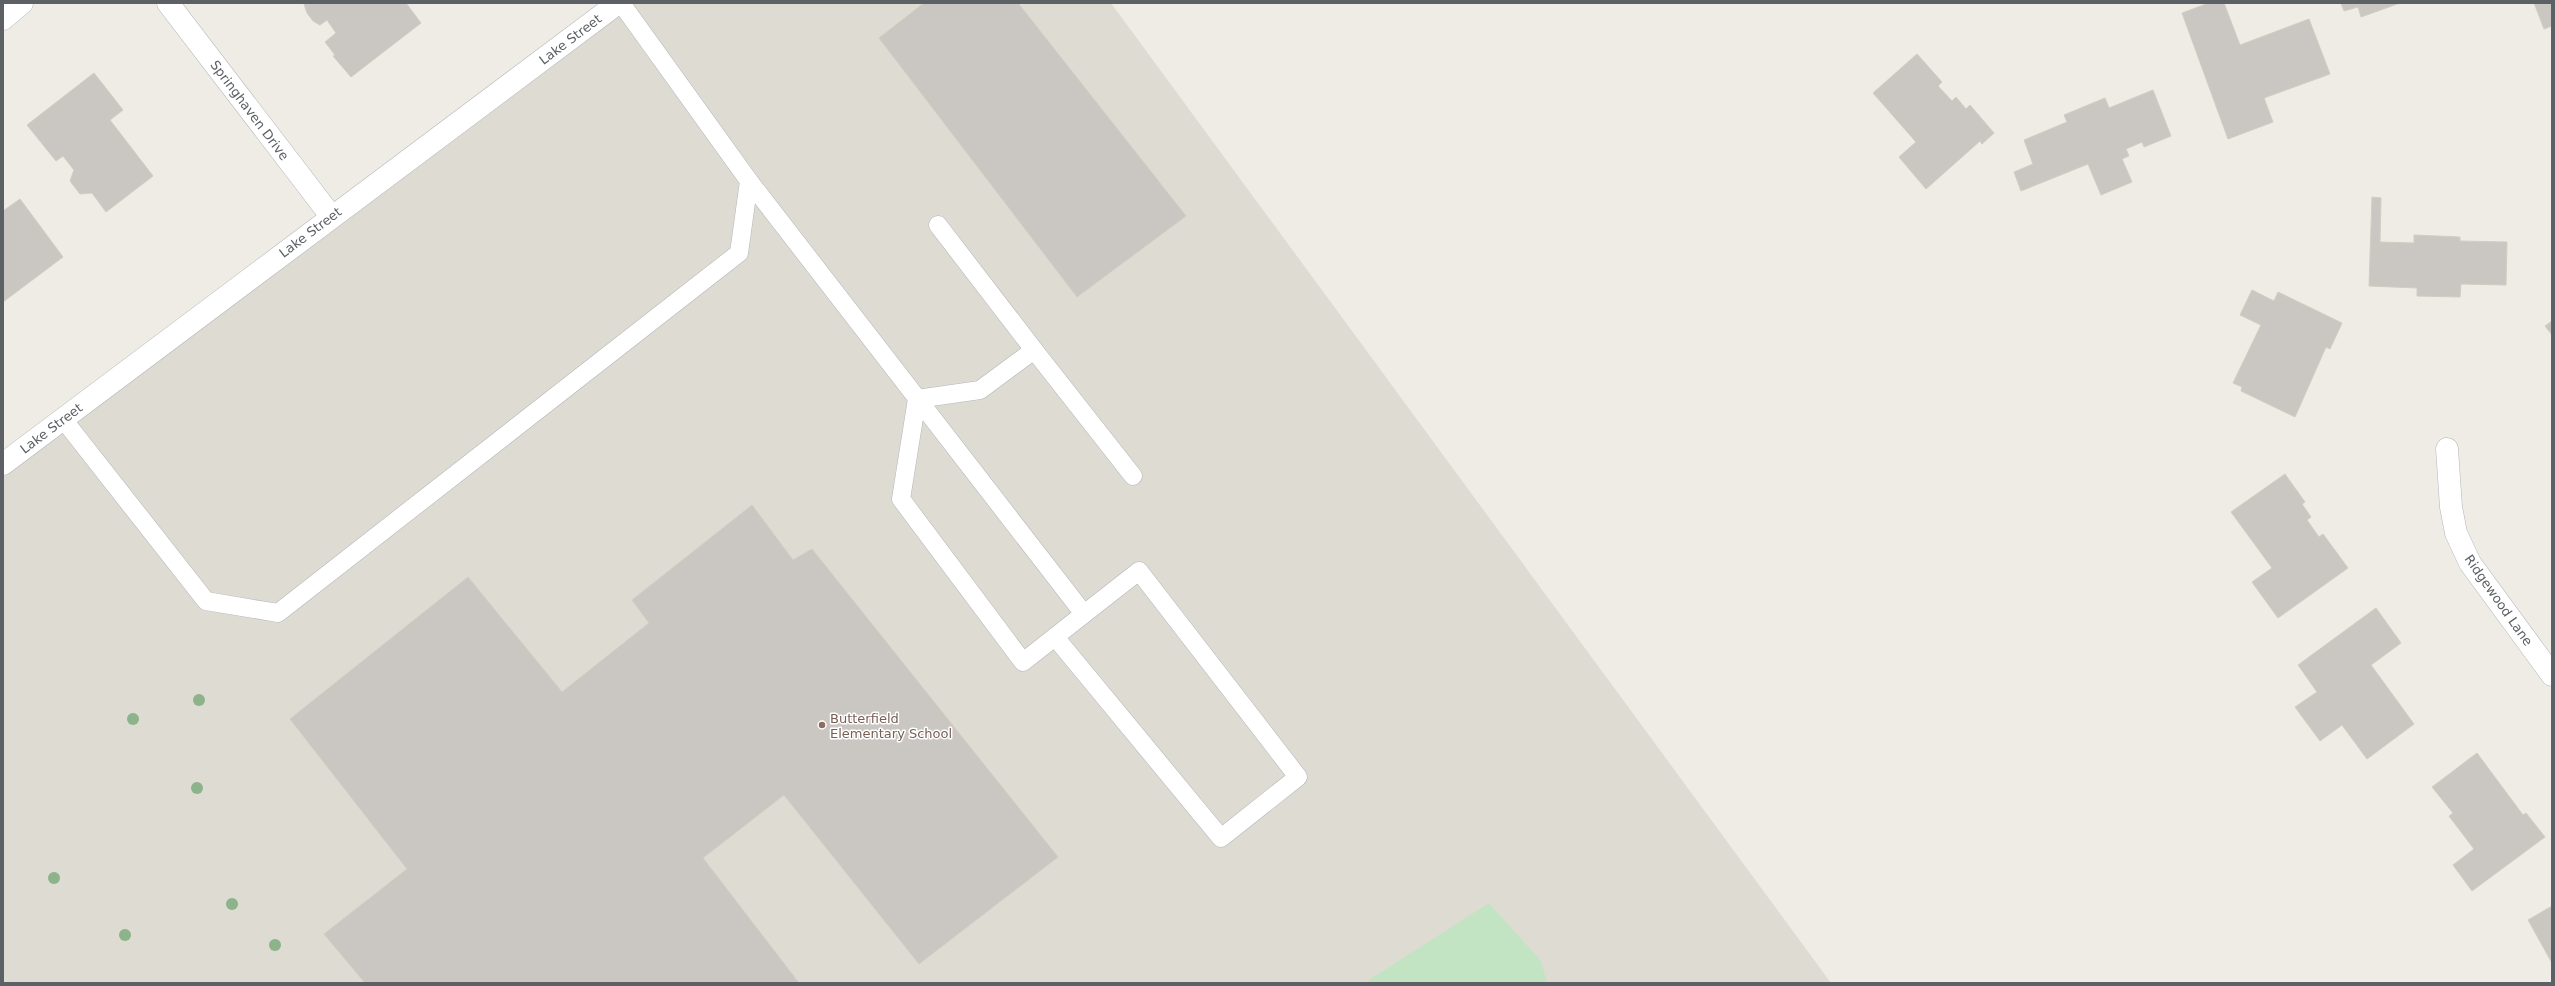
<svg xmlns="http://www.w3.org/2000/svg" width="2555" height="986" font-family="'DejaVu Sans',sans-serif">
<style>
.education{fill:#dedbd3}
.green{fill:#c3e4c3}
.building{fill:#cac7c2;stroke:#d2cdc3}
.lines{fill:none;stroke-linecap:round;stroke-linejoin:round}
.lane-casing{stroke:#b2b5b9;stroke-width:19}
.street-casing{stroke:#b2b5b9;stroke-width:23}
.secondary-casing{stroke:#b1b4b9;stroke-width:23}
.lane{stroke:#fff;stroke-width:18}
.street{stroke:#fff;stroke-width:22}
.secondary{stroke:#fff;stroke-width:22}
.tree{fill:#8cb38a}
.education-dot{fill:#8d6e63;stroke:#fff;stroke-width:1.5}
.labels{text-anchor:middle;stroke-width:3;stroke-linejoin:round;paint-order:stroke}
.street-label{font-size:13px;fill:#5d6064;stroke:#fff}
.education-label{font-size:13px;fill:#785e54;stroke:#fff;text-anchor:start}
</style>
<rect width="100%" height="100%" fill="#eeece5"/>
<path class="education" d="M621,3H1111L1831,983H3V467Z"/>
<path class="green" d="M1489,903L1541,961L1547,983H1364Z"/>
<g class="building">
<path d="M306,3H406L421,23L351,77L333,56L335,55L325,42L336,33L327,20L320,25L313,21L307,13L304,4Z"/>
<path d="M924,3H1018L1186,216L1077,297L879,38Z"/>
<path d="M2209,3H2224L2240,45L2309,19L2330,74L2264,98L2273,122L2228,139L2182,13Z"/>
<path d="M2341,3H2400L2361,17L2358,7L2344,11Z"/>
<path d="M2534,3H2552V26L2544,29Z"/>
<path d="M1917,54L1942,82L1938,86L1952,101L1956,97L1966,109L1970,105L1994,133L1982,144L1980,141L1926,189L1899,157L1916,142L1873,93Z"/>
<path d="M94,73L123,110L110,120L153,176L106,212L92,193L80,194L70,181L74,170L63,156L56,161L27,125Z"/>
<path d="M2153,90L2171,136L2144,147L2142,142L2126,149L2129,156L2122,159L2132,182L2101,195L2088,164L2021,191L2014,172L2033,164L2024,140L2067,122L2064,115L2105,98L2109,108Z"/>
<path d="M2372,197L2381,198L2380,242L2414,243V235L2460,237V241L2507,242L2506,285L2461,284L2460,297L2417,296V288L2369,286Z"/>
<path d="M20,199L63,257L3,302V211Z"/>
<path d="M2252,290L2274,301L2278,292L2342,323L2330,349L2326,347L2295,417L2241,391L2242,387L2233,383L2261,325L2240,315Z"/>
<path d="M2552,321V335L2545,326Z"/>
<path d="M2285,474L2305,502L2302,504L2311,517L2307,520L2319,537L2323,534L2348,568L2278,618L2252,582L2272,568L2231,512Z"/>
<path d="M752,505L793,560L812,549L1058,857L919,964L784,795L703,858L799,983H365L324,934L407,869L290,719L468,577L562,692L649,623L632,600Z"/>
<path d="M2376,608L2401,643L2371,665L2414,724L2367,759L2342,725L2320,741L2295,707L2317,692L2298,665Z"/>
<path d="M2477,753L2523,815L2526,813L2545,837L2472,891L2453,865L2474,849L2449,816L2453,813L2432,787Z"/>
<path d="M2552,906V963L2528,920Z"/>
</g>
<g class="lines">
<defs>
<g id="lane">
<path d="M749,181L1084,614L1023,662L901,499L917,399"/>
<path d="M1034,350L1133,476"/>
<path d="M917,399L980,390L1034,350L938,225"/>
<path d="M63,419L206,601L278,613L739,253L749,181L621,3"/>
<path d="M1055,637L1221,838L1298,777L1139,571L1084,614"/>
</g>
<g id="street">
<path d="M168,3L331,216"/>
<path d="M3,19L22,3"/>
<path d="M2447,449L2451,507L2456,533L2470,563L2552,675"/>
</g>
<path id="secondary" d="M3,464L618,3"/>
</defs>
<use href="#lane" class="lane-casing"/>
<use href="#street" class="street-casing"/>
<use href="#secondary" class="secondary-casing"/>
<use href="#lane" class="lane"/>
<use href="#street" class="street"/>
<use href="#secondary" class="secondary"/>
</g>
<g class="tree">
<circle cx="199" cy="700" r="6"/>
<circle cx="133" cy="719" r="6"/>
<circle cx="197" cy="788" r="6"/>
<circle cx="54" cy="878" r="6"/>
<circle cx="232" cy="904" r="6"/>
<circle cx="125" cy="935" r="6"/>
<circle cx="275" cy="945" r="6"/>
</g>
<circle class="education-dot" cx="822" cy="725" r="4"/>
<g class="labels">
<g class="street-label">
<text transform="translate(570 39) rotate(-37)" y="5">Lake Street</text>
<text transform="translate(250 110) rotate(53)" y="5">Springhaven Drive</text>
<text transform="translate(310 232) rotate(-37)" y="5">Lake Street</text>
<text transform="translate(51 428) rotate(-37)" y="5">Lake Street</text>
<text transform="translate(2499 600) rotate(55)" y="5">Ridgewood Lane</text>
</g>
<g class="education-label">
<text x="830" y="723">Butterfield<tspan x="830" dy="15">Elementary School</tspan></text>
</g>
</g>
<rect width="2555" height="986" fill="none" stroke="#5d6064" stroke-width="8"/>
</svg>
